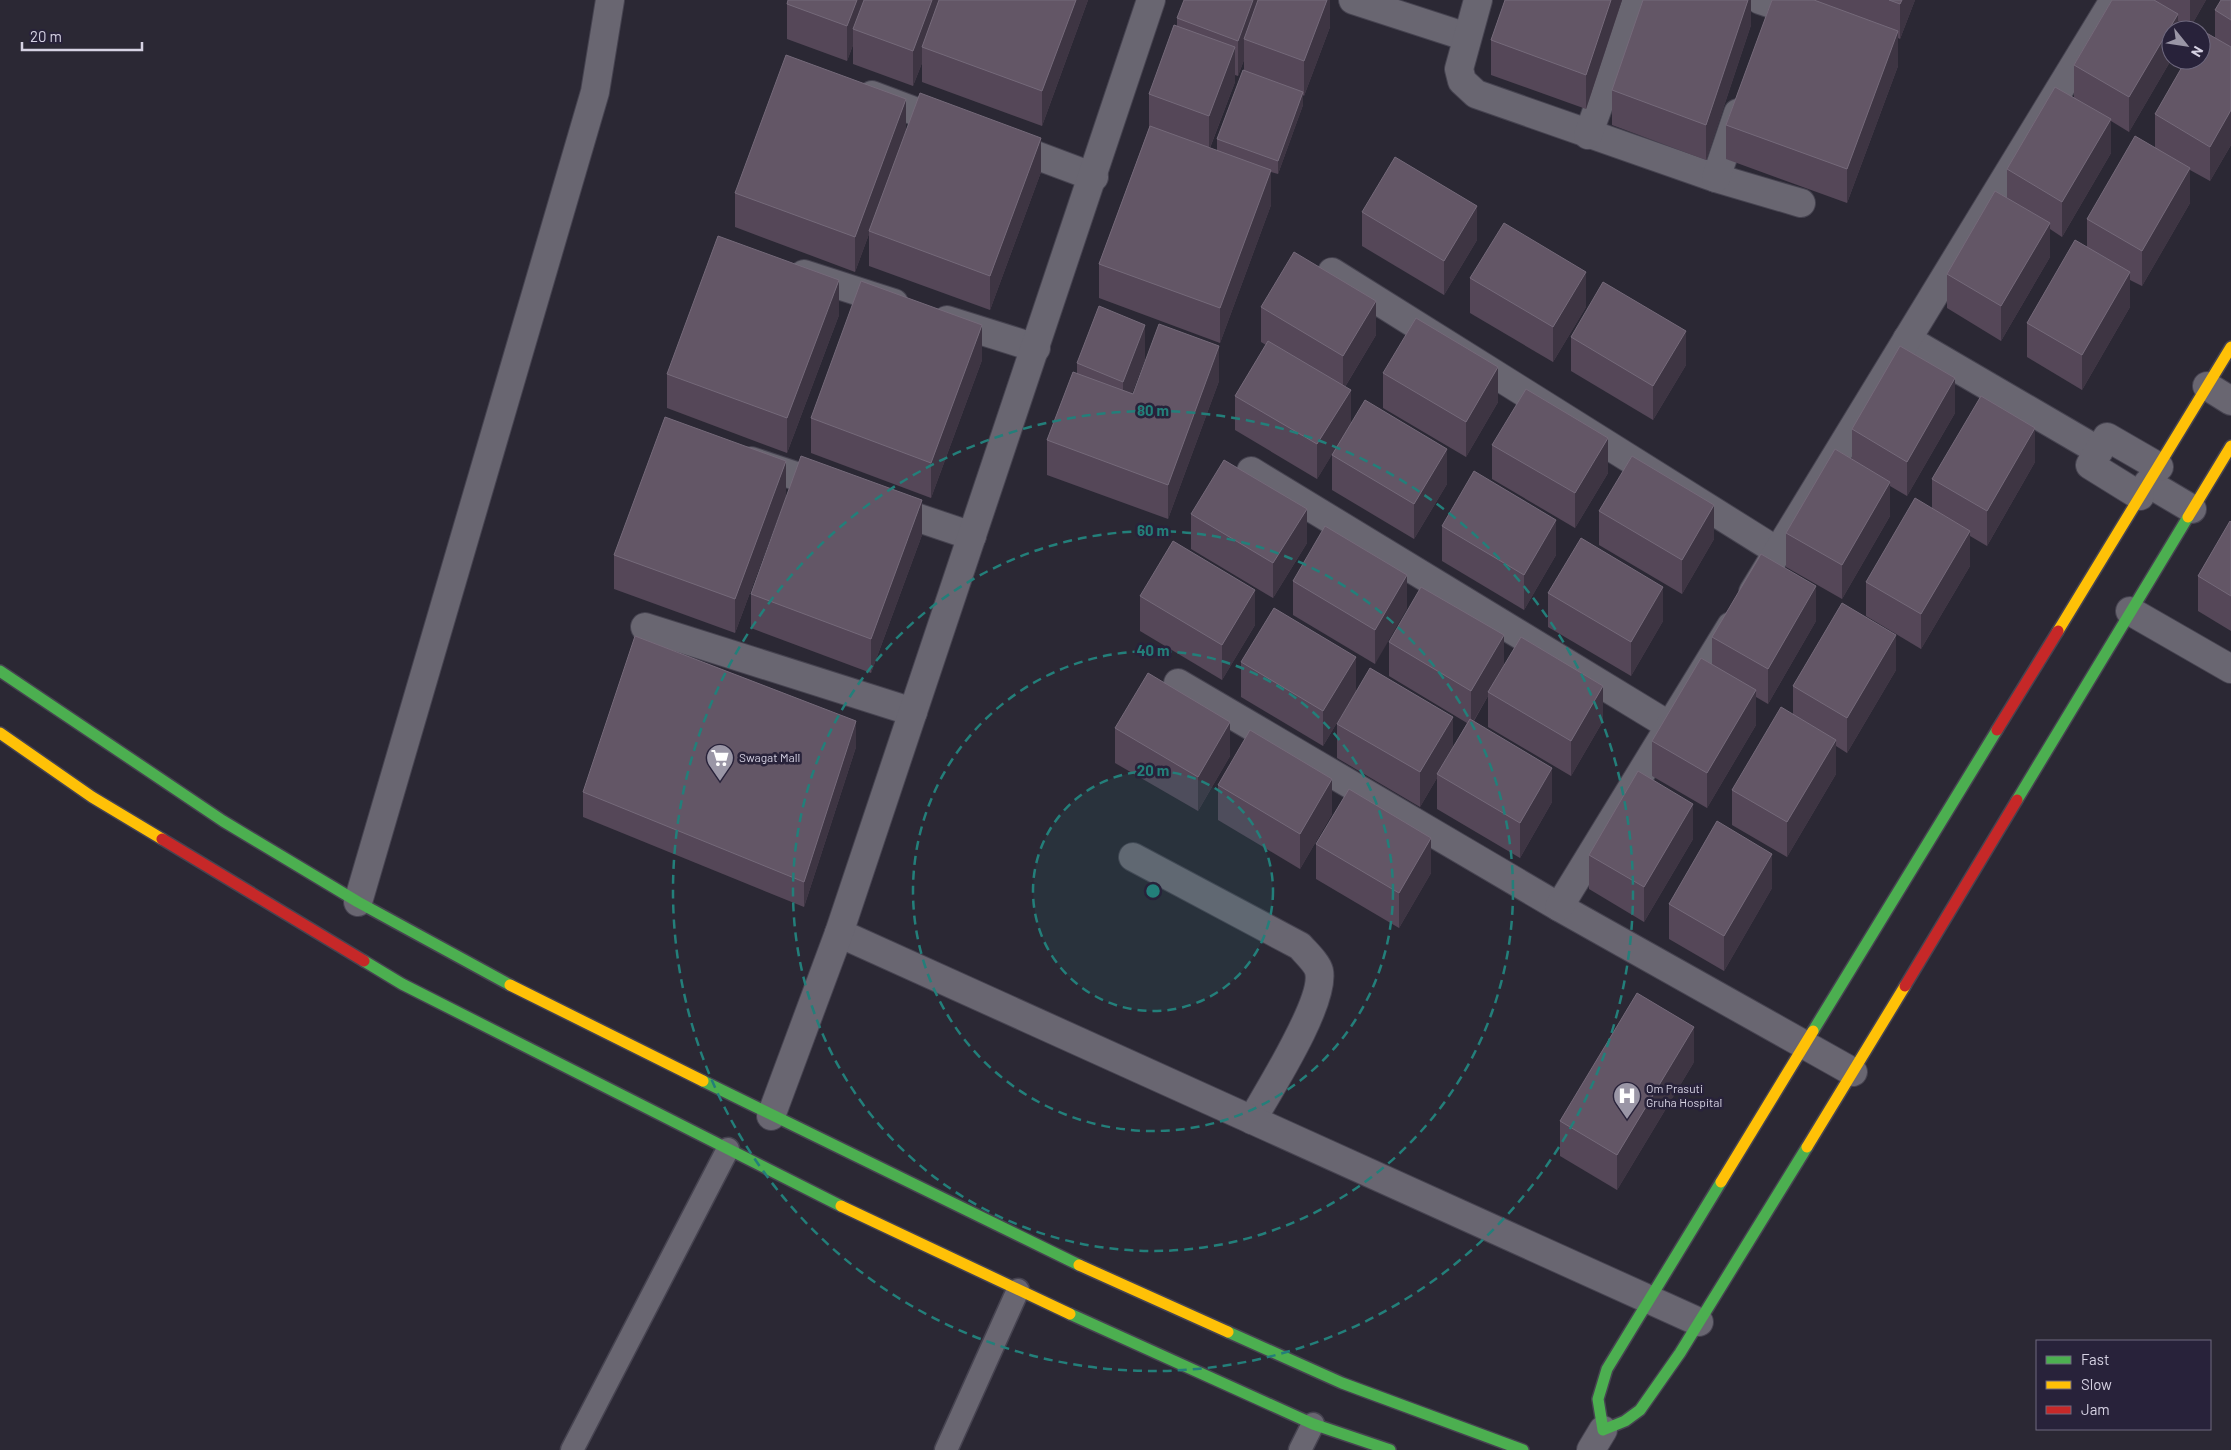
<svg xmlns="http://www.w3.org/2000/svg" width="2231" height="1450" font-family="Barlow,sans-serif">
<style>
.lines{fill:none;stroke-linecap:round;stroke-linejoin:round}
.lane-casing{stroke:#464350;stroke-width:25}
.street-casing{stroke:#464350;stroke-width:30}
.fast-casing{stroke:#464350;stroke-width:14}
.slow-casing{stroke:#464350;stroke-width:14}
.jam-casing{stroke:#464350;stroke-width:14}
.lane{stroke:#696671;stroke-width:22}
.street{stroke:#696671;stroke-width:28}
.fast{stroke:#4caf50;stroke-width:11}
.slow{stroke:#ffc107;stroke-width:11}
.jam{stroke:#c62828;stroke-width:11}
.wall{fill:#554758;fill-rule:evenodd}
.shaded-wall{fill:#3e3543}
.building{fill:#635666;stroke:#756a7a}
.ring{fill:none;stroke:#237f7a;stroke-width:2.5;stroke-dasharray:9 6}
.labels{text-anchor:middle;stroke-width:5;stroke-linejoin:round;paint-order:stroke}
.poi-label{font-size:12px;fill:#d6d2e3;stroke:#28223a;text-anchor:start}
.centre{fill:#237f7a;stroke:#28223a;stroke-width:2.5}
.ring-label{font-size:15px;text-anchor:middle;font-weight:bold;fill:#237f7a;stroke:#28223a;stroke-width:5;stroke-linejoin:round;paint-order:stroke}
</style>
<rect width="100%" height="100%" fill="#2b2834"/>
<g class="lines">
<defs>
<g id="lane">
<path d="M572,1450L728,1149"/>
<path d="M946,1450L1018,1290"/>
<path d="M1300,1450L1313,1424"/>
</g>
<g id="street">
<path d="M1353,0L1467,37"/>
<path d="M1478,0L1459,69L1462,81L1476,94L1716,178L1801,203"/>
<path d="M1760,0L1807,16"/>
<path d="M872,95L949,124"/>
<path d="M1588,135L1637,0"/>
<path d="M1006,144L1094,177"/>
<path d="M1716,178L1738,113"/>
<path d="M1332,272L1777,551"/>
<path d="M804,274L894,303"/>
<path d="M947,320L1036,348"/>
<path d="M1907,339L2099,451"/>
<path d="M2207,386L2231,401"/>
<path d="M751,461L829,487"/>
<path d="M1251,471L1670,726"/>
<path d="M2148,483L2192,509"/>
<path d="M2140,496L2090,465L2107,437L2159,467"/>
<path d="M886,507L972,536"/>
<path d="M1753,592L2114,0"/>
<path d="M2130,611L2231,669"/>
<path d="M645,627L913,712"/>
<path d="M1178,683L1559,907L1853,1072"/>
<path d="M1133,857L1300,946C1306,953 1317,963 1319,971C1326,1001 1269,1090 1252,1120"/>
<path d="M358,902L595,92L610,0"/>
<path d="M1559,907L1731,626"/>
<path d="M839,933L1699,1322"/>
<path d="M771,1116L839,933L1151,0"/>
<path d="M1591,1450L1603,1430"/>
</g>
<g id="fast">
<path d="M0,671L223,821L358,902L510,985"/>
<path d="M2017,800L2188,517"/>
<path d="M364,961L402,984L841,1206"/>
<path d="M1813,1031L1997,730"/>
<path d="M703,1081L1079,1265"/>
<path d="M1721,1182L1607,1369L1598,1399L1603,1430L1625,1421L1640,1410L1680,1353L1807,1147"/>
<path d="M1070,1314L1313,1424L1390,1450"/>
<path d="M1228,1332L1342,1383L1523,1450"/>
</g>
<g id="slow">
<path d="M2188,517L2231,446"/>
<path d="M2058,631L2231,347"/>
<path d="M0,733L92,797L162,839"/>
<path d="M510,985L703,1081"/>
<path d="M1807,1147L1905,986"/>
<path d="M1721,1182L1813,1031"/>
<path d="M841,1206L1070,1314"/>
<path d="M1079,1265L1228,1332"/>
</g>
<g id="jam">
<path d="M1997,730L2058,631"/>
<path d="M162,839L364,961"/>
<path d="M1905,986L2017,800"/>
</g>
</defs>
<use href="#lane" class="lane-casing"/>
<use href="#street" class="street-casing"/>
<use href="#fast" class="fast-casing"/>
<use href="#slow" class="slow-casing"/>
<use href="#jam" class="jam-casing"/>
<use href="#lane" class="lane"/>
<use href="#street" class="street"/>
<use href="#fast" class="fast"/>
<use href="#slow" class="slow"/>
<use href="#jam" class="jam"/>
</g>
<g class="wall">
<path d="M788,0H1088L1042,126L922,82V63L913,86L853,64V45L847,61L787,39V4Z"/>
<path d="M1330,0V27L1304,96L1303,95V105L1278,174L1271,172V205L1220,343L1099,298V264L1149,128V94L1177,26V18ZM1244,60V70L1217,139V151L1210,148L1235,82V75L1238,76Z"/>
<path d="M1505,0H1622L1586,109L1491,75V40Z"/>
<path d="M1751,0V25L1706,160L1612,125V90Z"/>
<path d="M1772,0H1915L1900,39L1898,38V66L1847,203L1726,159V125Z"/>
<path d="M2112,0H2206L2190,28L2178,21V30L2171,60L2129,132L2111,121V153L2062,237L2050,229V257L2001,341L1947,308V274L2007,198V169L2074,97V65Z"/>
<path d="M2231,0V145L2210,181L2190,170V203L2142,286L2130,280V307L2082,390L2027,357V323L2087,247V219L2155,147V114L2215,38V10Z"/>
<path d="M906,131L1041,172L990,310L869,266V234L855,272L735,227V193Z"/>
<path d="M1362,212L1477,240L1444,295L1362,246Z"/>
<path d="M1470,278L1586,307L1553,362L1470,313Z"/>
<path d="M1261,307L1376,335L1345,387L1351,424L1447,484L1414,539L1332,490V455L1334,451L1317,479L1235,430V396L1266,345L1261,342Z"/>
<path d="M839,315L787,453L667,408V374Z"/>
<path d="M1571,337L1686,365L1653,420L1571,371Z"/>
<path d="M1145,359L1132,393L1133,394L1219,381L1168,519L1047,475V440L1077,373V363Z"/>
<path d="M982,360L931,498L811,453V418Z"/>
<path d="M1383,373L1498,402L1466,457L1383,408Z"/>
<path d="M1955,413L1907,496L1890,486V516L1842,599L1786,567V533L1852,459V429Z"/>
<path d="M1492,445L1608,473L1575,528L1492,479Z"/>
<path d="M2035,462L1987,546L1970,536V566L1921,649L1866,616V582L1932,508V479Z"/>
<path d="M786,496L735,633L614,589V555Z"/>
<path d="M1599,511L1714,539L1682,594L1599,545Z"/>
<path d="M1191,514L1307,543L1273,598L1191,549Z"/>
<path d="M2231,522V631L2198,611V576Z"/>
<path d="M1442,526L1556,555L1524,610L1442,561Z"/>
<path d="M922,535L871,673L751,628V594Z"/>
<path d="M1407,575L1375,664L1293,615V581Z"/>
<path d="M1548,593L1663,621L1631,676L1548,627Z"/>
<path d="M1140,596L1255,625L1222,680L1140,631Z"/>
<path d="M1816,621L1768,704L1756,697V725L1707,808L1652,776V741L1712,665V637Z"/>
<path d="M1389,642L1504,666L1603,721L1571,776L1488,727V696L1474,721L1552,802L1520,858L1437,809V778L1420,807L1337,758V724L1453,748L1467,723L1389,676Z"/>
<path d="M1241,662L1356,691L1323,746L1241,697Z"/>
<path d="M1896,670L1847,753L1836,746V774L1787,857L1732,825V790L1793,714V686Z"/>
<path d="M1115,728L1230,756L1198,811L1115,763Z"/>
<path d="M856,747L804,907L583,817V792Z"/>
<path d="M1218,785L1332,814L1300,869L1218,820Z"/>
<path d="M1693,839L1644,922L1589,889V855Z"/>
<path d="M1316,844L1431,873L1399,928L1316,879Z"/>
<path d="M1772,888L1724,971L1669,939V904Z"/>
<path d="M1694,1062L1617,1190L1560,1156V1121Z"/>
</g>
<g class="shaded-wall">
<path d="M857,0H870L853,29V45L847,61V26Z"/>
<path d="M932,0H939L922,47V63L913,86V51Z"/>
<path d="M1076,0H1088L1042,126V91Z"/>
<path d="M1253,0H1263L1244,39V60L1238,76V41Z"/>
<path d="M1327,0H1330V27L1304,96V61Z"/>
<path d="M1611,0H1622L1586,109V75Z"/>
<path d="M1748,0H1751V25L1706,160V125Z"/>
<path d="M1902,0H1915L1900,39V4Z"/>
<path d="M2190,0H2206L2190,28Z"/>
<path d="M2178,14V30H2171V60L2129,132V97Z"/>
<path d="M1898,31V66L1847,203V169Z"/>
<path d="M1235,47V82L1209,150V116Z"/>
<path d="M1303,92V105L1278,174V161Z"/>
<path d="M906,99V134L869,231V234L855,272V237Z"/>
<path d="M2231,110V145L2210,181V147Z"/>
<path d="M2111,119V153L2062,237V202Z"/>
<path d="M1041,138V172L990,310V276Z"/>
<path d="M2190,168V203L2142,286V251Z"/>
<path d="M1271,170V205L1220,343V308Z"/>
<path d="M1477,206V240L1444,295V261Z"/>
<path d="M2050,223V257L2001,341V306Z"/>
<path d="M1586,272V307L1553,362V327Z"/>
<path d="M2130,272V307L2082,390V355Z"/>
<path d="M839,280V315L787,453V418Z"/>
<path d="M1376,301V335L1343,390V356Z"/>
<path d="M982,325V360L931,498V463Z"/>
<path d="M1145,325V359L1123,416V382Z"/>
<path d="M1686,331V365L1653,420V386Z"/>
<path d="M1219,346V381L1168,519V485Z"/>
<path d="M1498,367V402L1466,457V422Z"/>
<path d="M1955,378V413L1907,496V462Z"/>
<path d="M1351,390V424L1317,479V444Z"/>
<path d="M2035,428V462L1987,546V511Z"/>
<path d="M1608,438V473L1575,528V493Z"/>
<path d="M1447,449V484L1414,539V504Z"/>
<path d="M786,461V496L735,633V599Z"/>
<path d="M1890,482V516L1842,599V565Z"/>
<path d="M922,500V535L871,673V639Z"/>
<path d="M1714,505V539L1682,594V560Z"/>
<path d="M1307,509V543L1273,598V563Z"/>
<path d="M1556,520V555L1524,610V575Z"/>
<path d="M1970,531V566L1921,649V614Z"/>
<path d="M1407,575V609L1375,664V630Z"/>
<path d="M1816,586V621L1768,704V669Z"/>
<path d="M1663,587V621L1631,676V642Z"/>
<path d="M1255,590V625L1222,680V645Z"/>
<path d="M1504,635V670L1488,692V696L1471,725V691Z"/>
<path d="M1896,635V670L1847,753V718Z"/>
<path d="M1356,657V691L1323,746V711Z"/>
<path d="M1603,686V721L1571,776V741Z"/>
<path d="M1756,690V725L1707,808V773Z"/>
<path d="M1453,717V752L1437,774V778L1420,807V772Z"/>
<path d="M856,721V747L804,907V882Z"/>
<path d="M1230,722V756L1198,811V777Z"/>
<path d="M1836,740V774L1787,857V822Z"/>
<path d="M1552,768V802L1520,858V823Z"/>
<path d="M1332,779V814L1300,869V834Z"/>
<path d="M1693,804V839L1644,922V887Z"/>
<path d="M1431,838V873L1399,928V893Z"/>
<path d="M1772,854V888L1724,971V936Z"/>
<path d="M1694,1027V1062L1617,1190V1155Z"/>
</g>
<g class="building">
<path d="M788,0H857L847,26L787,4Z"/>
<path d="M864,0H932L913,51L853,29Z"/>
<path d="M939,0H1076L1042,91L922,47Z"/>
<path d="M1184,0H1253L1238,41L1177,18Z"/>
<path d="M1258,0H1327L1304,61L1244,39Z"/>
<path d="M1505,0H1611L1586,75L1491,40Z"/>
<path d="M1643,0H1748L1706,125L1612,90Z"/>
<path d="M1772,0H1814L1898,31L1847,169L1726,125Z"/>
<path d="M1889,0H1902L1900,4Z"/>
<path d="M2112,0H2154L2178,14L2129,97L2074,65Z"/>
<path d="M2221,0H2231V20L2215,10Z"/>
<path d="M1174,25L1235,47L1209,116L1149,94Z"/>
<path d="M2203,31L2231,47V110L2210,147L2155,114L2186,60H2201V34Z"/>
<path d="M786,55L906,99L855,237L735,193Z"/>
<path d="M1243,70L1303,92L1278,161L1217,139Z"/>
<path d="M2055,87L2111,119L2062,202L2007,169Z"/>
<path d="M920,93L1041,138L990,276L869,231Z"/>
<path d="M1150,126L1271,170L1220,308L1099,264Z"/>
<path d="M2135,136L2190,168L2142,251L2087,219Z"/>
<path d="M1395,157L1477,206L1444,261L1362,212Z"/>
<path d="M1995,191L2050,223L2001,306L1947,274Z"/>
<path d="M1504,223L1586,272L1553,327L1470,278Z"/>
<path d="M718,236L839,280L787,418L667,374Z"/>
<path d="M2075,240L2130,272L2082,355L2027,323Z"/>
<path d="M1294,252L1376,301L1343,356L1261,307Z"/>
<path d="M861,281L982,325L931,463L811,418Z"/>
<path d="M1603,282L1686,331L1653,386L1571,337Z"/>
<path d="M1099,306L1145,325L1123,382L1077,363Z"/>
<path d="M1416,318L1498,367L1466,422L1383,373Z"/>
<path d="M1159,324L1219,346L1168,485L1047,440L1073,372L1133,394Z"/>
<path d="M1268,341L1351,390L1317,444L1235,396Z"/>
<path d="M1900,346L1955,378L1907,462L1852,429Z"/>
<path d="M1526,389L1608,438L1575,493L1492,445Z"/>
<path d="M1981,396L2035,428L1987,511L1932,479Z"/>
<path d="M1365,400L1447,449L1414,504L1332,455Z"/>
<path d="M665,417L786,461L735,599L614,555Z"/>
<path d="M1835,449L1890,482L1842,565L1786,533Z"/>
<path d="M801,456L922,500L871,639L751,594Z"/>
<path d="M1632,456L1714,505L1682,560L1599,511Z"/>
<path d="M1224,460L1307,509L1273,563L1191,514Z"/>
<path d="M1474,471L1556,520L1524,575L1442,526Z"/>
<path d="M1915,498L1970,531L1921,614L1866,582Z"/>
<path d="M2230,521L2231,522V596L2198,576Z"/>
<path d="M1325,526L1407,575L1375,630L1293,581Z"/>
<path d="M1581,538L1663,587L1631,642L1548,593Z"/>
<path d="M1173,541L1255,590L1222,645L1140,596Z"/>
<path d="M1761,554L1816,586L1768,669L1712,637Z"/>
<path d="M1421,587L1504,635L1471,691L1389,642Z"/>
<path d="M1842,603L1896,635L1847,718L1793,686Z"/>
<path d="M1274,608L1356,657L1323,711L1241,662Z"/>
<path d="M635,636L856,721L804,882L583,792Z"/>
<path d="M1521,637L1603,686L1571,741L1488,692Z"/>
<path d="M1701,658L1756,690L1707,773L1652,741Z"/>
<path d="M1370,668L1453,717L1420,772L1337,724Z"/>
<path d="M1148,673L1230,722L1198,777L1115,728Z"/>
<path d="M1781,707L1836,740L1787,822L1732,790Z"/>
<path d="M1470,719L1552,768L1520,823L1437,774Z"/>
<path d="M1250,730L1332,779L1300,834L1218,785Z"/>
<path d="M1638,771L1693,804L1644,887L1589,855Z"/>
<path d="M1349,789L1431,838L1399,893L1316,844Z"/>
<path d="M1717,821L1772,854L1724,936L1669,904Z"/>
<path d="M1637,993L1694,1027L1617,1155L1560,1121Z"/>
</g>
<circle cx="1153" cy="891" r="120" fill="#237f7a" fill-opacity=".12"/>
<g class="ring">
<circle cx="1153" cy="891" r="120"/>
<circle cx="1153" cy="891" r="240"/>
<circle cx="1153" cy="891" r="360"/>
<circle cx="1153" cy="891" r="480"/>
</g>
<defs>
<symbol id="supermarket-pin" viewBox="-11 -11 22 30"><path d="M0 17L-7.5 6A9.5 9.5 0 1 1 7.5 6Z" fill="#9a96a6" stroke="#28223a"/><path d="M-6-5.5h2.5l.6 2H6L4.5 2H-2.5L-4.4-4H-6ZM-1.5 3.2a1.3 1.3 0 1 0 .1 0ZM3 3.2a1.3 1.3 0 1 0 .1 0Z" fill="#fff"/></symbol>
<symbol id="hospital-pin" viewBox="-11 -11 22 30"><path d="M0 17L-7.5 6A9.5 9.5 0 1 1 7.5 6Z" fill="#9a96a6" stroke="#28223a"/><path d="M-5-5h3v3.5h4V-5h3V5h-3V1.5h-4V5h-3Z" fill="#fff"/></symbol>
</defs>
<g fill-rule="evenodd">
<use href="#supermarket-pin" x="704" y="742" width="32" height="43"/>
<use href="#hospital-pin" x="1611" y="1080" width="32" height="43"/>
</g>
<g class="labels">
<g class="poi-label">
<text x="739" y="762">Swagat Mall</text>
<text x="1646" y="1093">Om Prasuti<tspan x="1646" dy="14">Gruha Hospital</tspan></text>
</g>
</g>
<circle cx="1153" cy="891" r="8" class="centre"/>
<g class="ring-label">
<text x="1153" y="416">80 m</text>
<text x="1153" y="536">60 m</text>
<text x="1153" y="656">40 m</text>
<text x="1153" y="776">20 m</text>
</g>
<rect x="2036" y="1340" width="175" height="90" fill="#28223a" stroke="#6e687e"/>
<rect x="2046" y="1356" width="25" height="8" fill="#4caf50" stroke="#6e687e"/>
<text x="2081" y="1365" font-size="15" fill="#d6d2e3">Fast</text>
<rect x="2046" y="1381" width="25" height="8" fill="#ffc107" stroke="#6e687e"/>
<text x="2081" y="1390" font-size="15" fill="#d6d2e3">Slow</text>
<rect x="2046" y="1406" width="25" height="8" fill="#c62828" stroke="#6e687e"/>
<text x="2081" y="1415" font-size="15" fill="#d6d2e3">Jam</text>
<g transform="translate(2186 45) rotate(120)"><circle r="24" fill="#28223a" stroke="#6e687e"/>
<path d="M0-4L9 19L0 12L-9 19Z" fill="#9a96a6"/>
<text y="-8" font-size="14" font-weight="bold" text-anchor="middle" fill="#d6d2e3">N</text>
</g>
<path d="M22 42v8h120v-8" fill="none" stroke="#d6d2e3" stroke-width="2.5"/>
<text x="30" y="42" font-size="15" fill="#d6d2e3" stroke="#28223a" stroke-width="4" paint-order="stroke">20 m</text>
</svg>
